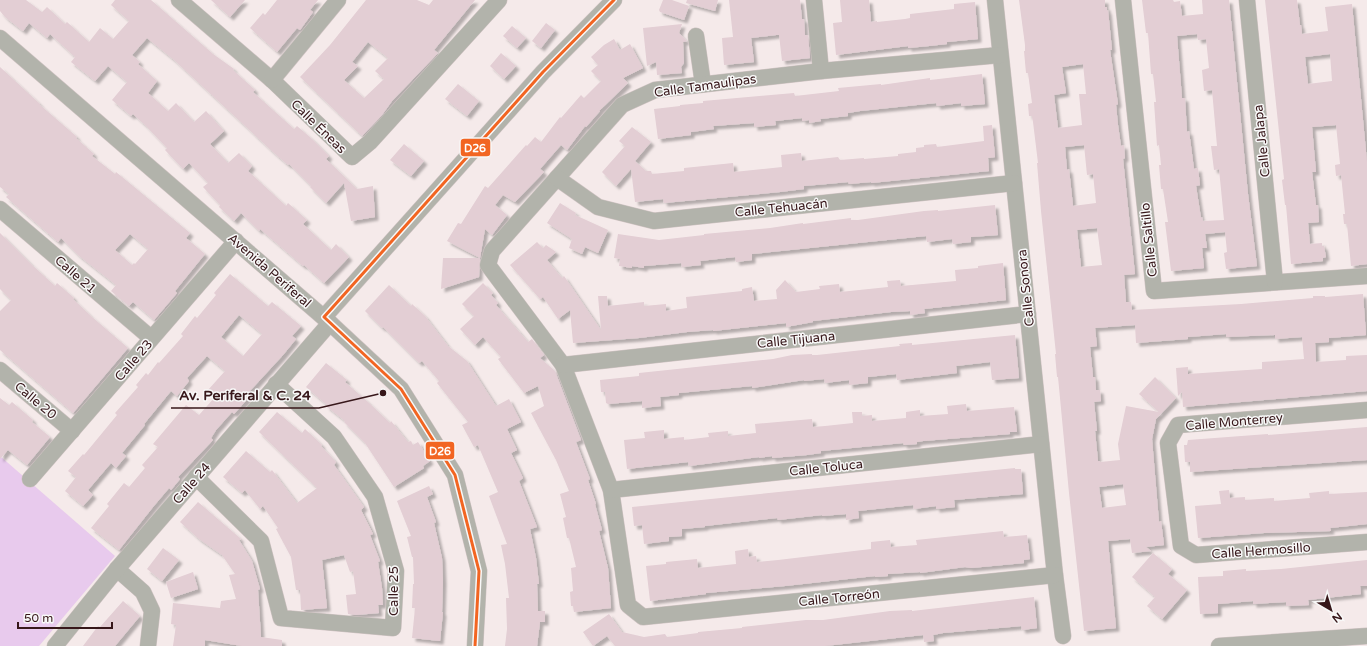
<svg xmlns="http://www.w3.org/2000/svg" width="1367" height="646" font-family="'Varela Round',sans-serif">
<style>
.green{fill:#e8caed}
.building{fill:#e3ced4;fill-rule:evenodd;filter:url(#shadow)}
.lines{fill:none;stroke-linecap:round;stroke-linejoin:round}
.minor-casing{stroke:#d2c5c5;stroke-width:17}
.minor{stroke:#b2b3ab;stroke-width:16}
.bus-1-casing{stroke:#f8f8f8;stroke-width:6}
.bus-1{stroke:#f26522;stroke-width:3}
.labels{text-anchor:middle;stroke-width:3;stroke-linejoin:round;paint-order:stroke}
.street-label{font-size:13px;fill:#37171a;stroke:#f8f8f8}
.leader{fill:none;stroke:#37171a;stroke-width:1.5}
.callout-dot{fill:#37171a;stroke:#f8f8f8;stroke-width:1.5}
.callout-label{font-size:14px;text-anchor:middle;font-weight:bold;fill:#37171a;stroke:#f8f8f8;stroke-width:3;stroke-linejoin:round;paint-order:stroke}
.line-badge{stroke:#f8f8f8;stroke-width:1.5}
.badge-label{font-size:11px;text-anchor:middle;font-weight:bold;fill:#fff}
</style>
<defs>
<filter id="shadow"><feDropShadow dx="3.5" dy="3.5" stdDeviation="1" flood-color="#0004"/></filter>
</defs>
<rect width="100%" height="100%" fill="#f5eaea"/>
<path class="green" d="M0,456L115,556L39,646H0Z"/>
<g class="building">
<path d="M0,0H26L42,12L47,7L65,24L67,22L89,42L100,28L113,39L129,21L111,5L115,0H151L213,54L234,69L233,70L255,90L253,92L294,129L297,126L312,139L329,156L326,159L357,189L373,186L375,217L351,221L344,183L326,203L310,187L311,186L289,164L288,165L273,152L173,59L147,38L132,55L140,62L138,64L157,81L148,93L168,111L176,103L194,122L206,111L224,131L210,144L228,163L239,153L252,166L248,171L286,206L288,203L307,220L303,224L331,250L336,244L349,257L324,283L304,265L303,266L260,229L259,231L241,213L234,221L219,207L220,205L203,187L208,183L189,163L183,169L165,150L167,148L145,125L133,114L131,116L112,100L127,82L108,66L95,81L71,62L75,57L50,34L47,38L29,23L23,31L5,17L0,11Z"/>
<path d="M211,0H245L230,17Z"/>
<path d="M277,0H318L310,10L313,12L300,30L297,28L277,52L250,28L263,13L265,15Z"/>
<path d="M366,0H417L429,5L433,0H475L434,50L438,53L392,101L382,115L362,136L300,77L330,45ZM368,42L388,58L375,71L384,79L364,98L344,80L358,66L352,62Z"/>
<path d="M663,0H672L689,6L684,20L660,12L659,10Z"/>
<path d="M687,0H718L715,11L686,3Z"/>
<path d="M729,0H800L802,19H804L805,35H808L810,58L782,61L779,35H776L751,38L754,62L724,65L722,38L733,37Z"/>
<path d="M840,0H869L871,22L877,21V22L905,19L910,18V14L954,9V4L975,2L978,39L947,42V44L929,46L908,48V46L836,55L833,23L842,22Z"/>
<path d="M1019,0H1105V7H1107V11L1108,10L1112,50H1110L1118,104L1116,105L1118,125L1121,146L1124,145L1125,158L1123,159L1135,274L1124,275L1126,302H1131L1132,310L1241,304L1313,298V296H1325V297L1363,294L1366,335L1329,338V342L1315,343L1316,362L1346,360V356L1367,355V391L1183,407L1182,392L1178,396L1176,368L1188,367V374L1262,369V362L1304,359L1302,337L1275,339V335L1226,337V334L1188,337V339L1136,343L1135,325L1095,328L1097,346L1090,347L1093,377H1095L1096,390H1100L1101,401L1094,402L1097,431H1095L1098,461H1100V462L1120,460L1118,444L1126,406L1159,412L1139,394L1155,377L1176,398L1156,419L1152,439L1159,522L1161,521L1164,545L1146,547L1151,551L1132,553L1130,539L1108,541L1116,628L1084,631L1069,493L1058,377H1057L1055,354H1056L1041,211L1037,163H1038L1033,122L1032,116H1029L1028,104L1032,103L1028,73H1026L1024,51H1025V45ZM1083,64L1086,94H1079L1082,125L1058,128L1054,95L1066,93L1062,67ZM1084,145L1087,175L1093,174L1096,203L1073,206L1069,169L1067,170L1065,147ZM1097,228L1102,265L1081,267L1077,230ZM1123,484L1126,505L1102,508L1099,487Z"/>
<path d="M1142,0H1173L1174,2L1180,1L1182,16L1203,14L1202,0H1229L1248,194L1257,266L1226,269L1224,253L1227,252L1225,232L1205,234L1207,248H1202L1204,268L1171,271L1165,222H1168L1163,189H1161L1159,165H1161L1159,145L1157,146L1154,102H1156L1153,74H1151L1148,33H1146ZM1197,34L1198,40L1206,39L1209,68L1202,70L1204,91L1212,90L1217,146H1211L1214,170L1219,169L1224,220L1203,221L1202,217L1201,218L1196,186L1200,185L1198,168L1194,169L1189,131L1187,132L1185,98H1182L1177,36Z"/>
<path d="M1265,0H1297L1300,25H1301L1302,34L1328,31L1325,7L1352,4L1367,162V264L1351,266L1347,224H1344L1343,214H1345L1341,175L1336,176L1335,165L1340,164L1336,125L1312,127L1316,172H1312L1316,205H1318L1319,222L1308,223L1310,244L1322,243V246H1324L1326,257L1323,258V261L1291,264L1286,205H1285L1282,180L1284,179ZM1330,54L1332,81L1308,84L1305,57Z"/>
<path d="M546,23L555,30L541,48L532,41Z"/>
<path d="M682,24L679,33L687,41L683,42L684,63L681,67L682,73L657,75L656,62L647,66L643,28Z"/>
<path d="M512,26L526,38L517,48L503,36Z"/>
<path d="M614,39L620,50L630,44L643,68L623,78L628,83L599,111H600L586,127L585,126L567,150L561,145L540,169L544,172L515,202L503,195L495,205L507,215L492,235L485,229L480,258L447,241L458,223L461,224L485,186L488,188L518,154L526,145L527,146L535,137L541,142L560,117L561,118L581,95L584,98L601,81L591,71L598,65L591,57L604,45Z"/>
<path d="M501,53L516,66L504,79L490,66Z"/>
<path d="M0,67L40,104V105L77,137L76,138L94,154L92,156L115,174L116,172L190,233L186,238L205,254L175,291L177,293L154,320L133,302L129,306L111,291L116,285L78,255L61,238L58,242L6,197L9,194L0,187ZM130,234L148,249L135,264L134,263L132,265L115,250Z"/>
<path d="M982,74L985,104L961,106V103L937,106L936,103L860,111L848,113V116L820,119L821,121L809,123V120L802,121V118L775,121L776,125L754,127V123L713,126L714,129L691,132V135L658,139L654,109L680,106V105L703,103V101L794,93L795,96L839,91L838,88L881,84V85L930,78V80Z"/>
<path d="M458,84L479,101L467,116L445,99Z"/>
<path d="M992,125L995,157L988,158L989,171L871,183V182L849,184L848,182L827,184L804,186V189L780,192L664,203L663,199L635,202L631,169L616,186L602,172L625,146L619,141L632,127L651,142L635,161L646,171H651L652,174L684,171V168L733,163L734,172L782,167L781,155L801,153L802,161L838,157L840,160L864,158V159L898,156V154L916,152V148L924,147V145L936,144L937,147L984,141L983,126Z"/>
<path d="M404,144L424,161L411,176L390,160Z"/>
<path d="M560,203L576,213L575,215L608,230L598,253L585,247L582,254L569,248L572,239L547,223Z"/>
<path d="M995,205L998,235L971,237V242L953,244L952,239L927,242L926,236L752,254V260L736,262L735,257L700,261L701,265L682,267L681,263L644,266V268L632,266V268L619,266L620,259L614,258L618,234L659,240L704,235V234L770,228L803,223V224L851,218V220H858L924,211L938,210V211Z"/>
<path d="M0,233L32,265L55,286L57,283L74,298L73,299L92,317L128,348L73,413L0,350V311L11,300L0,289Z"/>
<path d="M537,242L543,248L546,245L556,252L547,260L562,278L564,276L601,330L598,296H607L608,306L644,302V306L666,304V311L687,308L686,297L742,291V289L752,287L754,301L777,299L776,290L785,280L796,292L820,289L819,286L839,284L840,292L888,287L887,281L900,280L901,286L956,281L955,270L978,268V266L1003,263L1006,300L924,309L925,313L910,315V311L891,312L813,321V322L786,327V323L713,331V330L687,332L639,338L573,343L570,310L558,319L543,297L540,299L510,265Z"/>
<path d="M443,258H480L479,277L441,289Z"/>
<path d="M230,274L268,306L272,302L301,326L292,336L296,339L283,355L248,393L251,395L234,414L232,412L216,430L211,438L213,440L178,477L180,479L171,490L169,488L153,507L119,550L91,528L109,506L107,504L124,483L129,487L145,468L142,465L158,447L153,444L186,405L199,415L215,397L208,390L225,371L207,356L187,378L189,381L177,396L171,391L144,424L145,425L122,453L126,456L116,468L111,463L88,490L93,495L83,506L65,491L76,477L68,471L83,454L84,455L117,415L115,413L138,387L136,385L146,373L148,375L158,362L159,363L183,336L181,334L195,316L197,318L216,295L214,293ZM239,315L262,334L243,356L221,337Z"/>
<path d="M483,283L493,293L491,295L498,303L496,305L528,342L532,339L544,355L540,358L555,371L581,440L576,442L590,479L588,480L596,504H595L602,530L599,531L608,568L611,608L574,612L573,606H571L570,592L573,591L571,568L576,567L569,538H567L563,518L566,517L560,494L569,491L556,460L531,413L544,406L538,386L524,393L498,359L501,357L483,337L475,345L460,329L474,316L462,304Z"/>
<path d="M389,285L411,306L412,304L425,316L448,346L467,361L496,406L509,399L521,422L507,429L517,450L511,453L523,478L519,481L537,527L530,529L536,558L539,584H537L538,611H545V622H540L537,646H505L507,629L506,598H509L505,564L501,545L507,544L489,496L498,492L478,445L474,447L462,425L468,422L437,383L439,381L422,361L419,363L383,327L382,328L365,311Z"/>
<path d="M1015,335L1019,378L992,380L990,362L956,366L957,373L897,380L896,374L868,377V383L849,385V380L825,383L824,379L804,381V380L752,388V386L679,393V395L660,397L661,406L642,408V401L608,404L606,403L605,392H601L600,380L639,376V373L773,359L792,355L812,354V355H817L900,346L899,344L912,343V345Z"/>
<path d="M326,363L347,380L345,382L368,402L390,423L391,421L408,442L411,441L413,445L418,442L430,461L423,466L424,468L394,487L365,443L344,422L345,421L326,406L327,405L306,387Z"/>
<path d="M0,398L9,405L12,402L33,420L32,422L50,437L27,465L8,450L0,459Z"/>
<path d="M966,404L967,411L1014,407L1017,432H1010V434L923,441L917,442V444L904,445L903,443L821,451V453L807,455L772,458V456L759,458V457L689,466L688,462L627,469L624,440L645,438L644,432L664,430V439L684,437V440L709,437L708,433L728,431V436L756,433L755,424L812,419L813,427L825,426L853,423L852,412H862V416L872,415V421L906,418V412L920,410V416L948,414L947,406Z"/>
<path d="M277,412L302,433L305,429L322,445L321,446L336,462L334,465L364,507L361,510L373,534L370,535L380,561L378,562L382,588L383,605H378L379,613L356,615L348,614L346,595L356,594L353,571L350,572L344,555L322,560L327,608L301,610L300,590H296L291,557L276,529L278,528L263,506L260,509L245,490L242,493L223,477L246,451L270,472L272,470L297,503L317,488L259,432Z"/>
<path d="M1367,427V460L1190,472V462H1185L1184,445H1187L1188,440L1268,434V435Z"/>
<path d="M1015,468V469H1021L1023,494L954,500L955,507L936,509V506L914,509L913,505L858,511L859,518L846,520V514L822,516V515L778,520L777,518L705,526V527L682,529V536L669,537V541L644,544L642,525L634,526L632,507Z"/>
<path d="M429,486L433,494L427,497L436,522L434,523L442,558L443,581L442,612H443L440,641L412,638L415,608H412L413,584H414L413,557H412L407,537L411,536L397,501Z"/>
<path d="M1229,490L1230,498L1245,497V500L1274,498V501L1310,498L1309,493L1329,491V494L1367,492V524L1330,528L1331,531L1264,533L1198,538L1195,506L1221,504L1219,491Z"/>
<path d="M198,502L241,539L239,540L252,561L260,589L258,590L261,637L282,640V646H242L205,640V646H173L176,625L171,624L173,603L220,608L221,601L236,599L229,575L235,574L222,555L199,539L180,522Z"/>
<path d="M1003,531L1004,537L1027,535L1030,559L1024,560V563L971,568L965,567L920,573V572L888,574V576L875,577V576L785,586L706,593V594L650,601L646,566L666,564V562L697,559L698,568L736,564L735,551L748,549L749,557L756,556L757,562L778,560L871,549V542L890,540L891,547L917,545L916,540Z"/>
<path d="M163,548L179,560L162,581L147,569Z"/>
<path d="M1153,553L1172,569L1168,574L1187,590L1162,619L1147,606L1155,597L1132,577Z"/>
<path d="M1367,560V586H1360L1361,594L1308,600L1309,605L1286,606V602L1253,604V601L1218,604V613L1200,614L1198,577L1223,576V571L1246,569V571L1281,569Z"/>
<path d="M193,572L198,589L171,598L166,582Z"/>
<path d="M1034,597L1037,628L1022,630L1021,626L943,633L933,635L934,641L924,642L923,635L825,646H615L607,636L593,646L583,632L609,614L622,632L644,637L665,634L667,637L698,633V632L742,628V627L806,620H823L890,611L912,610V611Z"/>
<path d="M123,601L140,616L115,646H83L98,626L100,627Z"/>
</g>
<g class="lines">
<defs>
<g id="minor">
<path d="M179,0L272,80L352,157L370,142L499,0"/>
<path d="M814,0L821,71"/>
<path d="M995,0L1055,575L1063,636"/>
<path d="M1123,0L1154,291L1367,276"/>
<path d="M1247,0L1275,282"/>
<path d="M696,36L703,84"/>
<path d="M0,38L330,323L401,389L455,475L479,571L475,646"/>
<path d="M1000,55L821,71L655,90L622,105L492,251L488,265L563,365L611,490L628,605L643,617L1055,575"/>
<path d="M272,80L338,0"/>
<path d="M557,178L598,207L654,221L1014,183"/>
<path d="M0,209L151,338"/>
<path d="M324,317L543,72L614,0"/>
<path d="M563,365L1028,314"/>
<path d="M0,370L72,431"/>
<path d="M1367,410L1178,425L1168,443L1181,546L1196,555L1367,542"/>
<path d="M196,477L261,541L281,618L393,628L396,571L375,497L334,437L276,384"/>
<path d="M30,479L236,241"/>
<path d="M611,490L1041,444"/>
<path d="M117,569L143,592L152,611L148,646"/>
<path d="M55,646L117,569L330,323"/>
<path d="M1219,646L1367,636"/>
</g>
</defs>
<use href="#minor" class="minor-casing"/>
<use href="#minor" class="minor"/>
<defs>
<path id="bus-1" d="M475,646L479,571L455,475L401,389L324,317L543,72L614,0"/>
</defs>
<use href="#bus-1" class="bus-1-casing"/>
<use href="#bus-1" class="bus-1"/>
</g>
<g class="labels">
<g class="street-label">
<text transform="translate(705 85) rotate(-8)" y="5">Calle Tamaulipas</text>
<text transform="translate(319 126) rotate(44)" y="5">Calle Éneas</text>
<text transform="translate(1261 141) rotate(-96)" y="5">Calle Jalapa</text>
<text transform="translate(781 207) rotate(-6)" y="5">Calle Tehuacán</text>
<text transform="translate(1148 240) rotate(-96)" y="5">Calle Saltillo</text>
<text transform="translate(270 270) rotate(41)" y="5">Avenida Periferal</text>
<text transform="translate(76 274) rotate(41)" y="5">Calle 21</text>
<text transform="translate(1025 288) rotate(-96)" y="5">Calle Sonora</text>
<text transform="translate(796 339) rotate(-6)" y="5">Calle Tijuana</text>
<text transform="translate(133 360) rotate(-49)" y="5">Calle 23</text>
<text transform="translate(36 400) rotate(40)" y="5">Calle 20</text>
<text transform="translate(1234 421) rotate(-5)" y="5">Calle Monterrey</text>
<text transform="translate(826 467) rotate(-6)" y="5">Calle Toluca</text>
<text transform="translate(191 483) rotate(-49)" y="5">Calle 24</text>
<text transform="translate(1261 550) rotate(-4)" y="5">Calle Hermosillo</text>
<text transform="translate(393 591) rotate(-90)" y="5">Calle 25</text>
<text transform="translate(839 597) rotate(-6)" y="5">Calle Torreón</text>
</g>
</g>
<path class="leader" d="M383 393L319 408H171"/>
<circle class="callout-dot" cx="383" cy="393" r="4"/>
<g class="callout-label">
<text x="245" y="400">Av. Periferal &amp; C. 24</text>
</g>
<g class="line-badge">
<rect x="460" y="138" width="31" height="19" rx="4" fill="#f26522"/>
<rect x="425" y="441" width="30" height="19" rx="4" fill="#f26522"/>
</g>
<g class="badge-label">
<text x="475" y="152">D26</text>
<text x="440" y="455">D26</text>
</g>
<g transform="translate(1331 610) rotate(142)" stroke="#f8f8f8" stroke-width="3" paint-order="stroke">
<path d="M0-3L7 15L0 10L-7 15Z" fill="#37171a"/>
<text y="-6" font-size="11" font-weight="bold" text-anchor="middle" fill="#37171a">N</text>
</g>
<path d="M18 622v6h94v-6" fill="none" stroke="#37171a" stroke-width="2"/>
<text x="24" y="622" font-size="12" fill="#37171a" stroke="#f8f8f8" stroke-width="3" paint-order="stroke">50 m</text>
</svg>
